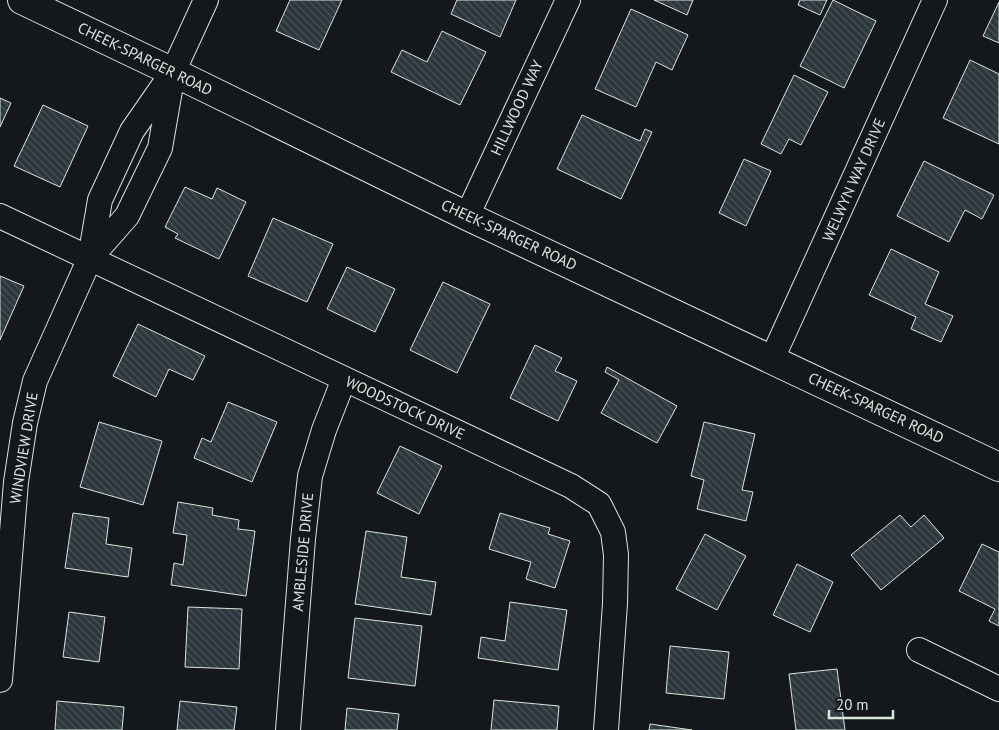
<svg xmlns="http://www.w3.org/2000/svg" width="999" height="730" font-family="'PT Sans',sans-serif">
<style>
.building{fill:url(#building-back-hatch);stroke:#d8e6dc}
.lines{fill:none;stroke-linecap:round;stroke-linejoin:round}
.minor-casing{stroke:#d8e6dc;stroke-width:26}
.major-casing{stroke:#d8e6dc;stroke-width:30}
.minor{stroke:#14181c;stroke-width:24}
.major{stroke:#14181c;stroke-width:28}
.labels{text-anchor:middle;stroke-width:4;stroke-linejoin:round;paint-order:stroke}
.street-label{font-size:15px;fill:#d8e6dc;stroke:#14181c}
</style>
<defs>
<pattern id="building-back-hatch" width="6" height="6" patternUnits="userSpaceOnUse" patternTransform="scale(1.25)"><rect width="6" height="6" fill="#2c363c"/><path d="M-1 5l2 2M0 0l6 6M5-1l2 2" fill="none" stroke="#4a5358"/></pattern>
</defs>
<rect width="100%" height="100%" fill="#14181c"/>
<g class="building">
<path d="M290,0H342L319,50L276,31Z"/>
<path d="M457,0H516L500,37L451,14Z"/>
<path d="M654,0H693L687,15Z"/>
<path d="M800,0H827L820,15L798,5Z"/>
<path d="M833,0L876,21L844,88L800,66Z"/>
<path d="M999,2V43L983,36Z"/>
<path d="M631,9L688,35L672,70L656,62L636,107L595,89Z"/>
<path d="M442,31L486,52L460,105L391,72L402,50L427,62Z"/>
<path d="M970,60L999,74V144L943,118Z"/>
<path d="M794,75L828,92L801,145L789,139L781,154L761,144Z"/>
<path d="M0,98L11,103L0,127Z"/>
<path d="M43,105L88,126L60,187L14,166Z"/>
<path d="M582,115L640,141L645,129L652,132L621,199L557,169Z"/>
<path d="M744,159L771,171L746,226L719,213Z"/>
<path d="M924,161L994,195L982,219L965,210L949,242L897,216Z"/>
<path d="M185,187L212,199L217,188L246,202L219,259L175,238L178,234L165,227Z"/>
<path d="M273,218L333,244L307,302L248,276Z"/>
<path d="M891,249L939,272L925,304L953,316L941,342L911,329L916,317L869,295Z"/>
<path d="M347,267L395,289L375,332L327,309Z"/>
<path d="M0,276L24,286L0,340Z"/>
<path d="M443,282L490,304L457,373L410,350Z"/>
<path d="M138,324L205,356L193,380L169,369L156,397L113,376Z"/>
<path d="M535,345L562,358L555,371L577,381L558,421L510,398Z"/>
<path d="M607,367L677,406L657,443L601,413L619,380L605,372Z"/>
<path d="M228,402L277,422L252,482L194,458L202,438L211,442Z"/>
<path d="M99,422L162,441L143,505L80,487Z"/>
<path d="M704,422L755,434L742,490L753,492L746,521L697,509L704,480L691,476Z"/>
<path d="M400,446L442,466L419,514L377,493Z"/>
<path d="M178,502L213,508L212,515L239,520L238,529L255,531L246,596L171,585L174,563L183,565L187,535L173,533Z"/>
<path d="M73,513L109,518L106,544L132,548L128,577L65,568Z"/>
<path d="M500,513L550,528L548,534L570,541L555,588L526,579L531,562L489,549Z"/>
<path d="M900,515L911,527L924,515L944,538L881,590L851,555Z"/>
<path d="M366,531L407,537L401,577L436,582L431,615L355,604Z"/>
<path d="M705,534L746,556L717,610L676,589Z"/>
<path d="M982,544L999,552V626L989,621L995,609L959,591Z"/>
<path d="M797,564L833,582L810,632L773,615Z"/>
<path d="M510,602L567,610L558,670L478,658L481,637L505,641Z"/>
<path d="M188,607L242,609L239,669L185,667Z"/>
<path d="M69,612L105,617L99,662L63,657Z"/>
<path d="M355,618L422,626L415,686L348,678Z"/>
<path d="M670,646L729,652L724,699L666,693Z"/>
<path d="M837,669L845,730H796L789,674Z"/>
<path d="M494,700L559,706L557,730H491Z"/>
<path d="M57,701L124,707L122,730H55Z"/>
<path d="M180,701L237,707L234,730H177Z"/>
<path d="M347,708L399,714L397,730H345Z"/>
<path d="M650,724L692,730H649Z"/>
</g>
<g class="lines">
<defs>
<g id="minor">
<path d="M0,216L571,486L599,504L613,532L616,555L615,604L606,730"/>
<path d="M467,216L568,0"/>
<path d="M90,258L127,216L160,148L172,79"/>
<path d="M772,359L935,0"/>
<path d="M919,650L999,689"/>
<path d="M0,680L16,482L25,423L35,381L90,258L100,200L132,131L173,72L206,0"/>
<path d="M288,730L303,539L310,476L324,430L344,379"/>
</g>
<path id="major" d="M22,0L173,72L467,216L999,467"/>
</defs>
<use href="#minor" class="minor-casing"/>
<use href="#major" class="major-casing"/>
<use href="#minor" class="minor"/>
<use href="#major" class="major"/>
</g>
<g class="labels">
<g class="street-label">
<text transform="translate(145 59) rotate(26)" y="5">CHEEK-SPARGER ROAD</text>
<text transform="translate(517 108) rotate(-65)" y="5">HILLWOOD WAY</text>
<text transform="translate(854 180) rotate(-66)" y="5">WELWYN WAY DRIVE</text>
<text transform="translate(509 235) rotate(25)" y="5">CHEEK-SPARGER ROAD</text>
<text transform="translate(405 408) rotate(25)" y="5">WOODSTOCK DRIVE</text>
<text transform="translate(876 408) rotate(25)" y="5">CHEEK-SPARGER ROAD</text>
<text transform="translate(24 448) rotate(-81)" y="5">WINDVIEW DRIVE</text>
<text transform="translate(303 552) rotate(-85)" y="5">AMBLESIDE DRIVE</text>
</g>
</g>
<path d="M829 710v8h64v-8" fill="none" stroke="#d8e6dc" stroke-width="2.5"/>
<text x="836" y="710" font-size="15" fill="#d8e6dc" stroke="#14181c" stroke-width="4" paint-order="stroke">20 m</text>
</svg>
